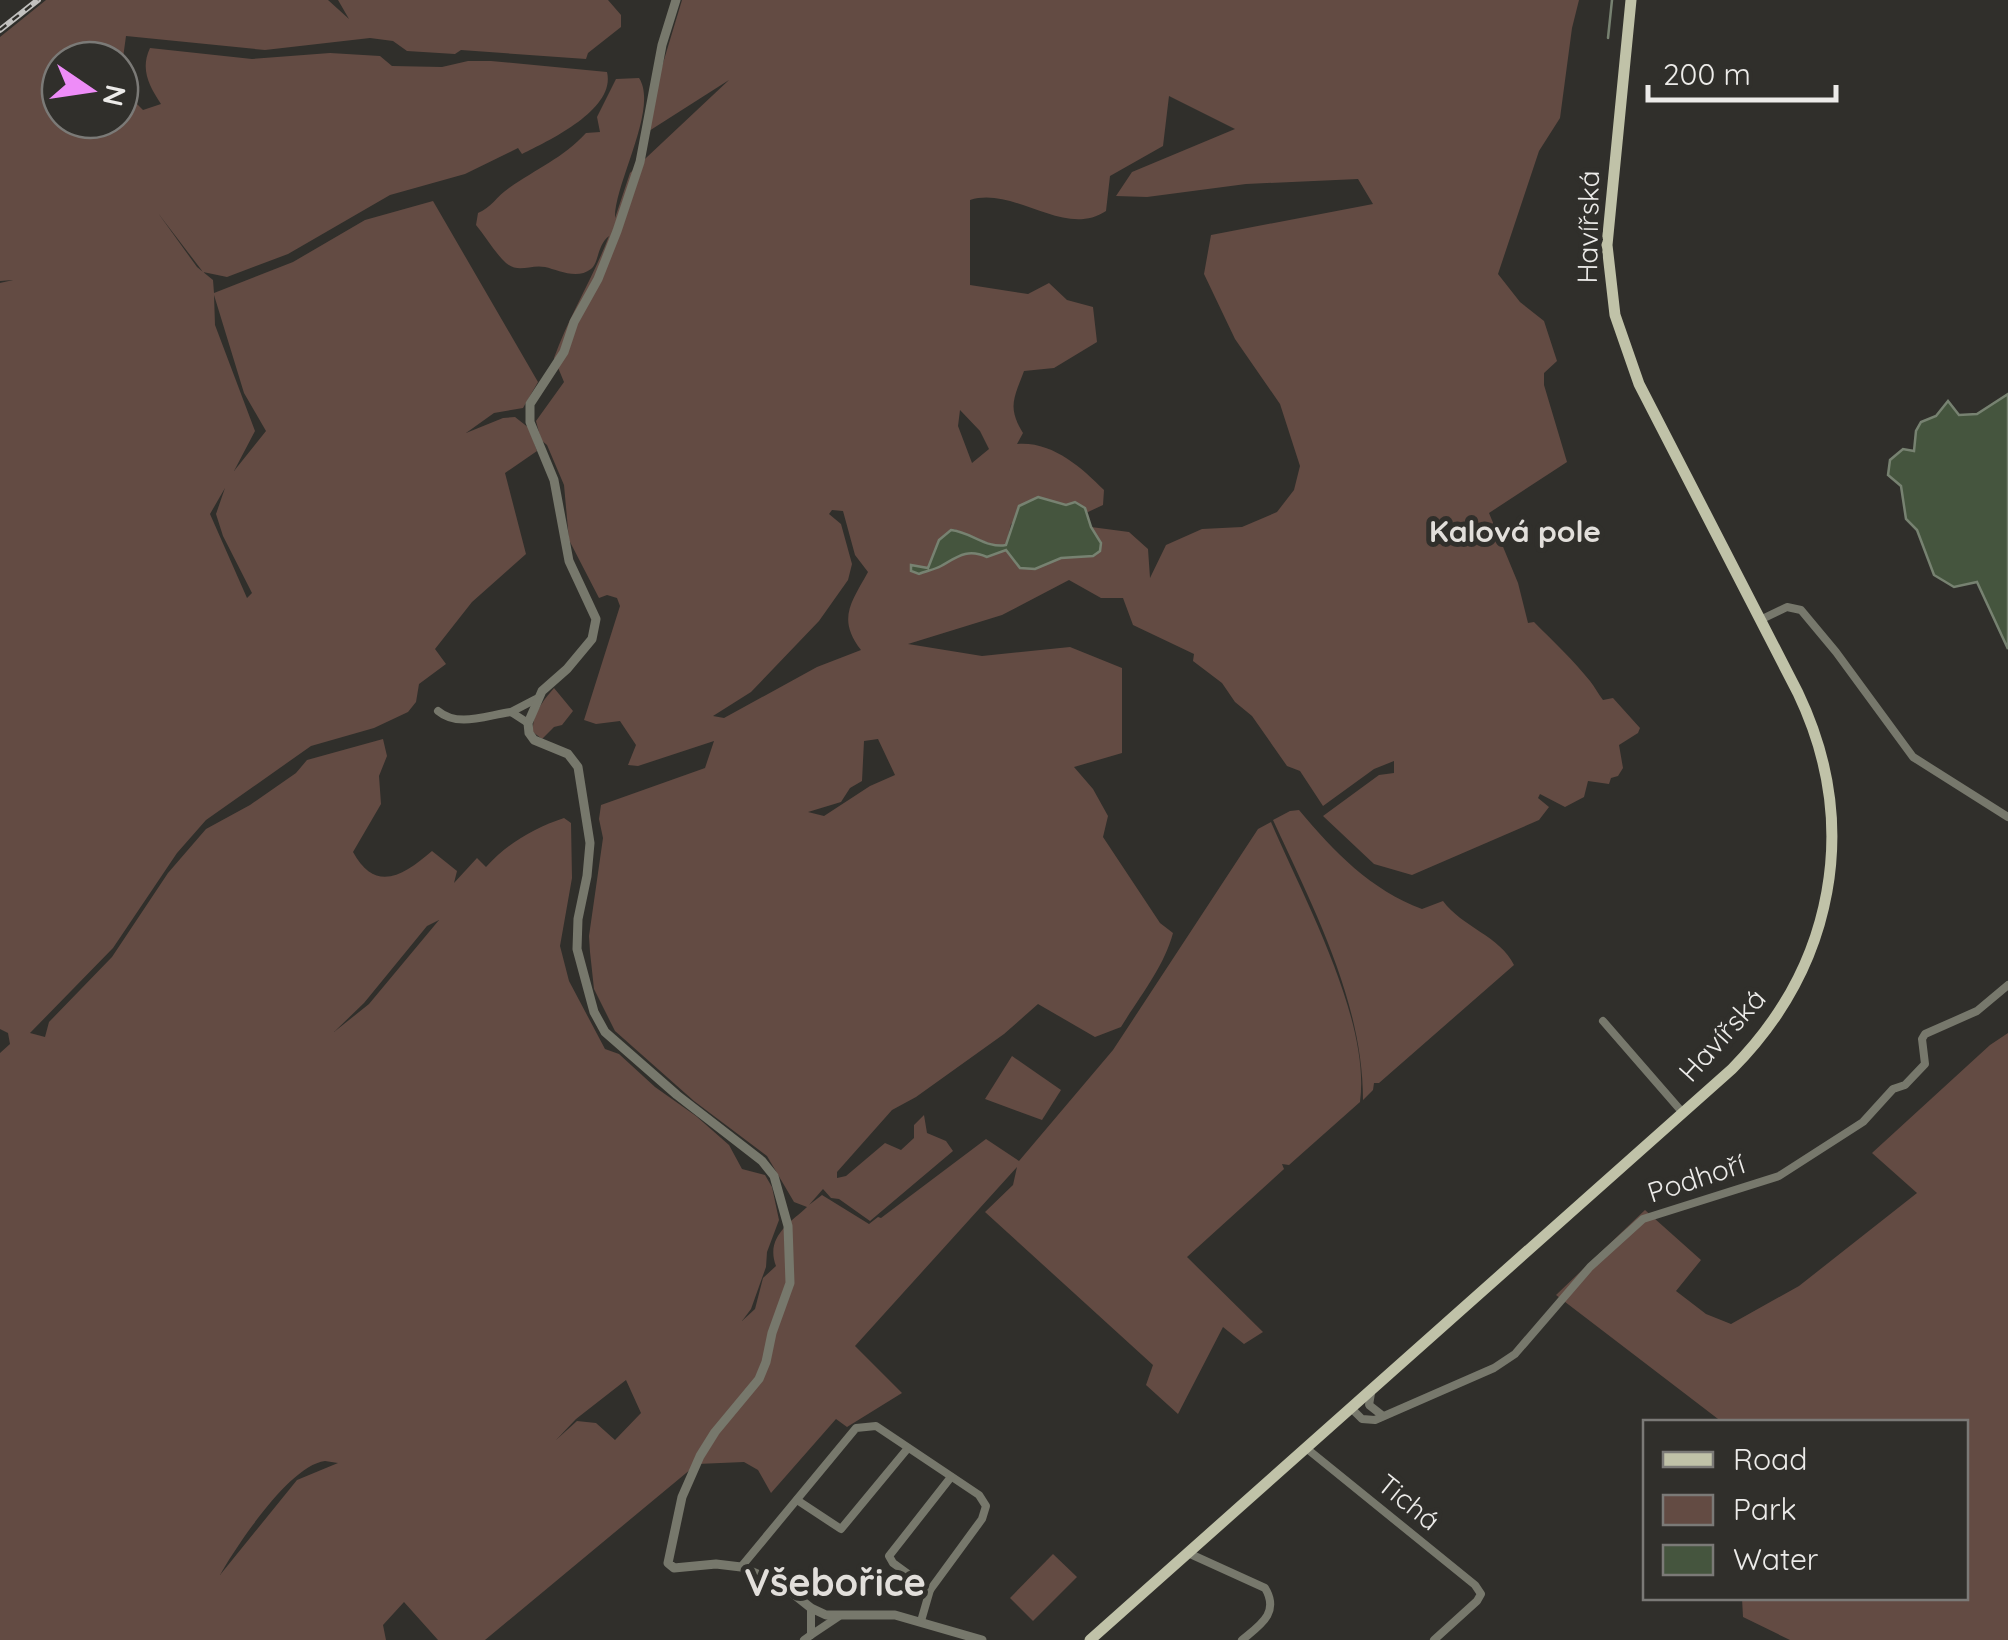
<svg xmlns="http://www.w3.org/2000/svg" width="2008" height="1640" font-family="Quicksand,sans-serif">
<style>
.green{fill:#634b43;fill-rule:evenodd}
.water{fill:#45553e;stroke:#778271;stroke-width:2.5}
.lines{fill:none;stroke-linecap:round;stroke-linejoin:round}
.stream{stroke:#778271;stroke-width:2.5}
.minor{stroke:#77786c;stroke-width:8}
.tertiary{stroke:#77786c;stroke-width:9}
.primary{stroke:#c0c2a8;stroke-width:11}
.rail-casing{stroke:#c2c1bf;stroke-width:6}
.rail{stroke:#302f2b;stroke-width:2.5;stroke-dasharray:8;stroke-linecap:butt}
.labels{text-anchor:middle;stroke-width:10;stroke-linejoin:round;paint-order:stroke}
.street-label{font-size:28px;fill:#ecebe9;stroke:#302f2b}
.neighbourhood-label{font-size:30px;font-weight:bold;fill:#e2dfdb;stroke:#302f2b}
.district-label{font-size:38px;font-weight:bold;fill:#e2dfdb;stroke:#302f2b}
</style>
<rect width="100%" height="100%" fill="#302f2b"/>
<g class="green">
<path d="M46,0H328L349,19L338,0H608L621,15V27L588,53L586,59L461,50L455,54L407,51L393,41L370,38L265,50L126,36L120,80V60H60V120H120V87L143,110L161,104C149,86 140,69 150,48L252,59L330,53L380,56L392,66L442,67L468,61H491L607,72C616,109 550,140 522,154L518,148L465,174L390,195L288,254L227,277L203,272L158,213L197,267L213,280L214,293L293,262L365,220L433,201L538,382L523,408L494,413L466,433L503,418L515,417L529,428L537,451L505,473L526,554L472,602L435,649L446,664L419,684L416,702L408,712L374,728L311,746L206,820L177,853L113,948L30,1033L45,1037L49,1022L112,957L168,873L206,829L250,805L296,773L307,760L383,739L387,756L379,776L381,804L353,852C376,894 404,875 432,851L457,871L454,883L477,858L486,867C508,843 534,828 564,818L571,823L572,878L560,946L569,981L605,1049L619,1054L655,1087L696,1116L729,1145L742,1169L765,1175L772,1187L779,1220L767,1252L766,1267L751,1309L742,1321L755,1309L763,1278L776,1266C765,1237 790,1223 807,1207L794,1202L767,1156L694,1101L615,1031L594,989L590,952L589,936L603,838L599,819L601,805L705,768L714,741L638,766L628,765L636,745L620,721L596,724L584,720L620,606L617,598L607,595L599,598L569,540L564,485L547,445L541,440L536,421L564,382L554,358C569,316 593,278 609,236C597,245 599,263 591,269C577,280 558,270 545,267C530,264 519,274 506,263C495,253 486,237 476,225L478,213C491,208 497,196 509,188C536,169 563,158 586,133L600,132L597,117L616,79L639,78C659,108 614,184 615,218L630,173L729,80L649,131L657,83L682,0H1579L1572,28L1560,118L1539,151L1498,274L1520,302L1544,321L1557,361L1544,373V385L1567,462L1489,513L1518,583L1528,623L1534,622C1553,641 1573,660 1590,681C1595,687 1598,694 1603,700L1613,698L1640,728L1638,733L1619,745L1623,768L1618,776L1611,778L1609,784L1588,781L1584,797L1565,807L1540,794L1538,798L1549,807L1539,820L1412,875L1374,864L1323,816L1379,775L1394,773V761L1374,769L1323,806L1300,771L1287,766L1252,716L1235,702L1222,683L1193,661L1194,654L1133,625L1123,598H1101L1069,580L1002,615L908,644L982,656L1070,647L1122,668V753L1074,767L1093,789L1108,816L1103,837L1160,923L1173,933C1164,967 1140,996 1121,1027L1095,1037L1038,1004L1004,1034L916,1097L892,1110L837,1172V1178L846,1176L885,1143L901,1150L914,1138V1125L924,1115L927,1133L946,1141L953,1151L870,1221L839,1199L831,1198L823,1189L809,1205L822,1195L869,1224L878,1217L881,1218L986,1139L1019,1161L1113,1050L1258,829L1271,822C1303,897 1371,1020 1360,1102L1289,1165L1282,1164L1284,1169L1187,1257L1263,1332L1244,1344L1223,1327L1178,1414L1146,1385L1153,1365L985,1212L1013,1185L1017,1167L855,1346L902,1393L847,1427L836,1419L771,1493L758,1470L744,1462L697,1464L485,1640H438L404,1602L383,1625L386,1640H0V1053L10,1044L8,1033L0,1029V283L13,280L0,281V37ZM1169,96L1235,129L1132,172L1116,196L1147,197L1246,184L1358,179L1373,204L1211,235L1204,274L1235,339L1280,404L1300,466L1294,490L1277,512L1242,527L1202,529L1166,545L1150,578L1148,549L1129,532L1091,527L1101,543L1089,555L1061,558L1035,569L1014,560L1006,550L960,554L920,574L910,570L911,565L928,568L939,540L954,529L999,547L1006,545L1011,524L1057,502L1088,512L1103,505L1104,490C1081,467 1052,441 1017,444L1023,433C1007,407 1014,398 1024,371L1054,368L1097,342L1093,307L1067,300L1049,283L1028,294L970,285V200C1015,186 1064,239 1106,211L1110,176L1163,146ZM214,295L244,393L266,431L234,471L255,431L215,325ZM960,410L980,431L989,449L972,463L958,426ZM225,488L216,514L223,536L252,593L247,598L210,514ZM832,510L843,511L855,555L868,572C851,603 837,619 861,650L817,667L724,718L713,716L751,692L819,621L848,580L852,564L841,524L829,514ZM878,739L895,775L870,786L824,816L808,812L841,802L850,788L862,781L864,741ZM439,920L369,1004L334,1032L364,1003L427,926ZM626,1380L641,1413L615,1440L596,1423L577,1421L556,1440L576,1419ZM325,1461L338,1463L297,1480L220,1575C237,1545 290,1465 325,1461Z"/>
<path d="M554,688L573,711L562,725L554,727L542,739L533,732C532,714 543,701 554,688Z"/>
<path d="M1299,810C1334,852 1371,890 1422,909L1443,901C1462,927 1500,936 1514,965L1379,1083H1374L1373,1090L1363,1100C1363,1002 1313,907 1273,820L1290,811Z"/>
<path d="M2008,1033V1640H1790L1743,1617L1742,1598H1966V1422H1722L1556,1295L1645,1210L1701,1260L1676,1291L1706,1314L1731,1324L1799,1286L1917,1193L1872,1153L1990,1045Z"/>
<path d="M1012,1056L1061,1090L1042,1120L985,1099Z"/>
<path d="M1053,1554L1077,1577L1033,1621L1010,1598Z"/>
</g>
<g class="water">
<path d="M2008,394V649L1977,582L1954,587L1934,575L1917,530L1906,519L1901,486L1888,475L1890,460L1903,449L1914,451L1916,431L1921,422L1936,416L1948,401L1959,415L1977,414Z"/>
<path d="M1038,497L1066,505L1075,502L1085,508L1091,527L1101,543L1100,551L1093,556L1061,558L1035,569L1020,568L1006,550L987,557C967,548 957,557 941,566C934,570 925,571 919,574L911,571V565L928,568L939,540L951,530C971,532 987,549 1006,545L1019,506Z"/>
</g>
<g class="lines">
<path class="stream" d="M1608,38L1612,0"/>
<g class="minor">
<path d="M1760,620L1787,607L1801,610L1836,652L1913,757L2008,817"/>
<path d="M438,711C458,728 487,715 511,712L528,723"/>
<path d="M511,712L536,699"/>
<path d="M1603,1021L1683,1113"/>
<path d="M1371,1393L1369,1405L1383,1416"/>
<path d="M1351,1408L1362,1419L1375,1420L1494,1368L1515,1354L1590,1267L1643,1219L1779,1176L1863,1122L1893,1089L1905,1085L1925,1064L1922,1039L1925,1034L1977,1011L2008,985"/>
<path d="M1306,1448L1475,1585L1481,1594L1477,1601L1434,1640"/>
<path d="M797,1500L841,1529L908,1448"/>
<path d="M1188,1553L1265,1588C1280,1613 1260,1625 1242,1640"/>
<path d="M741,1567L856,1428L876,1426L979,1495L986,1506L982,1519L930,1590L921,1621"/>
<path d="M930,1590L893,1563L889,1556L951,1477"/>
<path d="M811,1635L838,1617"/>
<path d="M804,1640L811,1635V1608"/>
</g>
<path class="tertiary" d="M676,0L662,45L640,162L617,231L598,279L574,322L564,352L530,404V422L554,480L569,561L596,619L592,639L567,669L542,691L528,723L529,733L534,740L568,754L578,767L590,843L587,876L578,919L577,949L594,1012L605,1032L677,1095L762,1161L774,1176L788,1226L790,1283L772,1333L766,1362L759,1379L715,1432L700,1456L682,1497L668,1563L674,1568L716,1564L741,1567L781,1584L811,1608L826,1615H895L982,1640"/>
<path class="primary" d="M1090,1640L1732,1069C1834,966 1861,825 1798,693L1639,384L1615,315L1607,245L1631,0"/>
<defs>
<path id="rail" d="M0,30L38,0"/>
</defs>
<use href="#rail" class="rail-casing"/>
<use href="#rail" class="rail"/>
</g>
<g class="labels">
<g class="street-label">
<text transform="translate(1588 227) rotate(-89)" y="10">Havířská</text>
<text transform="translate(1722 1035) rotate(-48)" y="10">Havířská</text>
<text transform="translate(1696 1178) rotate(-18)" y="10">Podhoří</text>
<text transform="translate(1409 1502) rotate(39)" y="10">Tichá</text>
</g>
<g class="neighbourhood-label">
<text x="1515" y="542">Kalová pole</text>
</g>
<g class="district-label">
<text x="835" y="1596">Všebořice</text>
</g>
</g>
<rect x="1643" y="1420" width="325" height="180" fill="#302f2b" stroke="#7b7a77" stroke-width="2.5"/>
<rect x="1663" y="1452" width="50" height="15" fill="#c0c2a8" stroke="#7b7a77" stroke-width="2.5"/>
<text x="1733" y="1470" font-size="30" fill="#ecebe9">Road</text>
<rect x="1663" y="1495" width="50" height="30" fill="#634b43" stroke="#7b7a77" stroke-width="2.5"/>
<text x="1733" y="1520" font-size="30" fill="#ecebe9">Park</text>
<rect x="1663" y="1545" width="50" height="30" fill="#45553e" stroke="#7b7a77" stroke-width="2.5"/>
<text x="1733" y="1570" font-size="30" fill="#ecebe9">Water</text>
<g transform="translate(90 90) rotate(103)"><circle r="48" fill="#302f2b" stroke="#7b7a77" stroke-width="2.5"/>
<path d="M0-8L18 38L0 25L-18 38Z" fill="#ee8cf8"/>
<text y="-15" font-size="28" font-weight="bold" text-anchor="middle" fill="#ecebe9">N</text>
</g>
<path d="M1648 85v15h188v-15" fill="none" stroke="#ecebe9" stroke-width="5"/>
<text x="1663" y="85" font-size="30" fill="#ecebe9" stroke="#302f2b" stroke-width="8" paint-order="stroke">200 m</text>
</svg>
